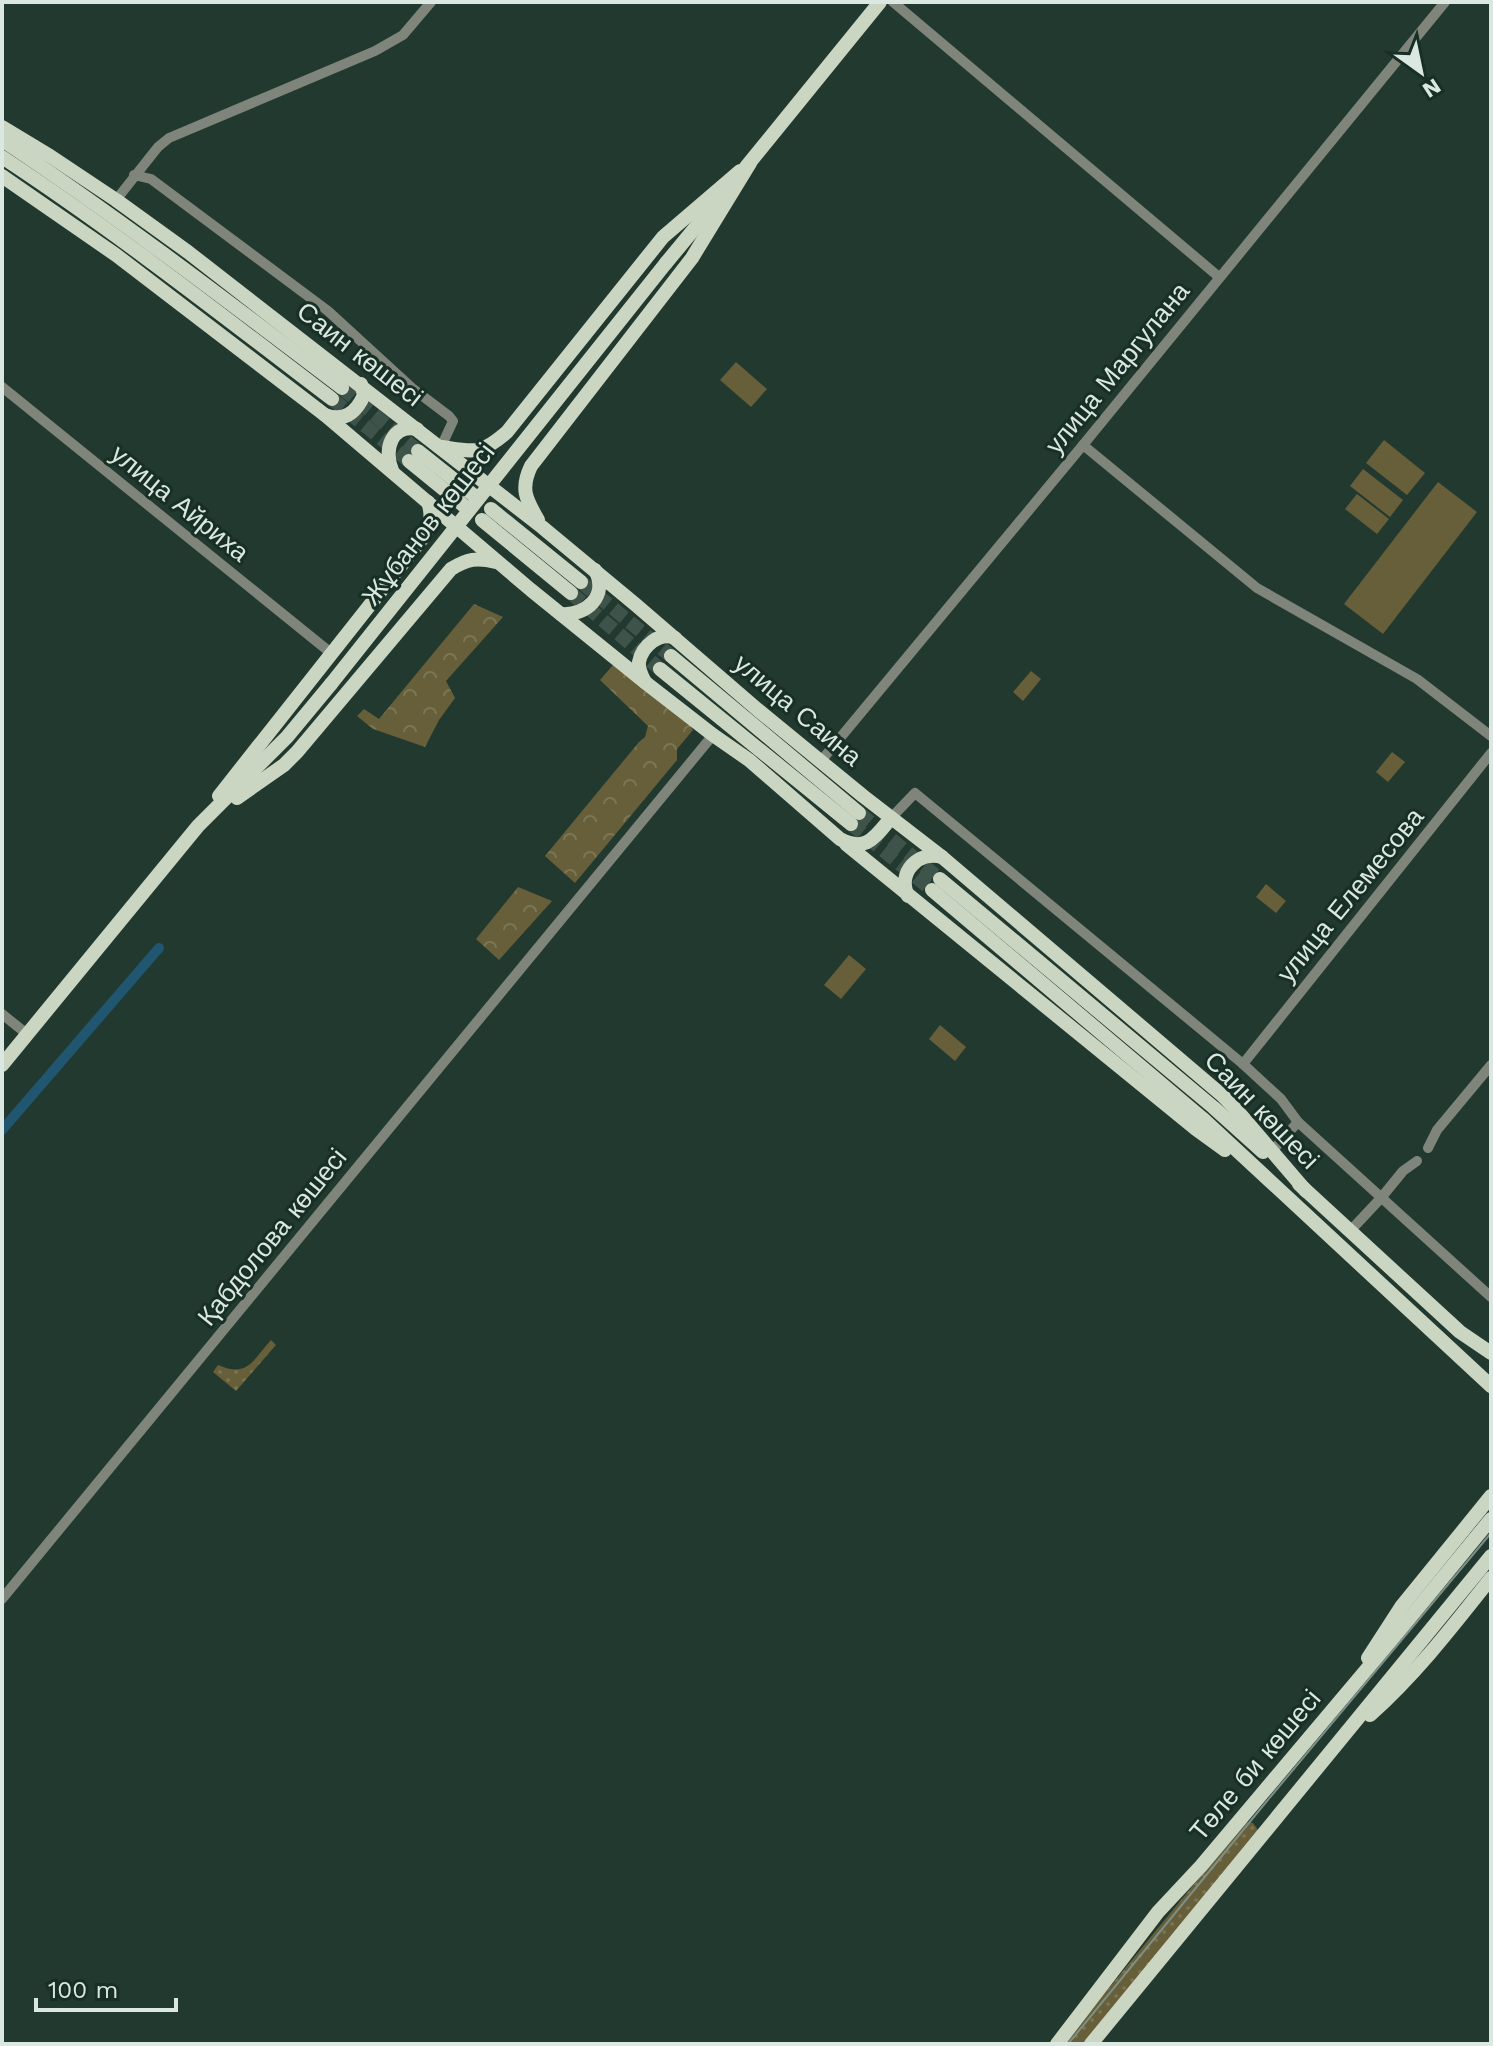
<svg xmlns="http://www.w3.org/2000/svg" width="1493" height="2046" font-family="'Work Sans',sans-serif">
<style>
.grass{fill:url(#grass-dots)}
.forest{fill:url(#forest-crowns)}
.green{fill:#675f39}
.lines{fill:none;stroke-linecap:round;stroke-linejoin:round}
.canal{stroke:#20566f;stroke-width:10}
.major-tunnel{stroke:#3e534a;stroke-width:14;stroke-dasharray:14 7;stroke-linecap:butt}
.minor{stroke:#7f857b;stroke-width:10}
.major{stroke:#cbd6c2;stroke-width:14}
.tram{stroke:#7d9087;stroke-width:2}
.major-bridge{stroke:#cbd6c2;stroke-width:14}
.labels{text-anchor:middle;stroke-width:6;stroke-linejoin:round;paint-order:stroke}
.street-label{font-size:26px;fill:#dae8e1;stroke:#182f25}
</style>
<defs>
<pattern id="grass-dots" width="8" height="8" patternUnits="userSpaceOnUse" patternTransform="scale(2)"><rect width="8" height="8" fill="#675f39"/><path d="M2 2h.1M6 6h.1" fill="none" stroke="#7c7655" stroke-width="1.8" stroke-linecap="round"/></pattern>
<pattern id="forest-crowns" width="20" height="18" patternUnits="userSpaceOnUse" patternTransform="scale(2)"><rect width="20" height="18" fill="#675f39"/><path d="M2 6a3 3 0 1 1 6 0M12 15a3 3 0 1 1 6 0" fill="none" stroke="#7c7655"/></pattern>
</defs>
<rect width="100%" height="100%" fill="#22392f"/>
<g class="grass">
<path d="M271,1340L276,1345L236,1391L213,1372L218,1365C248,1378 252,1361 271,1340Z"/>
<path d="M1245,1822L1253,1823L1258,1830L1254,1836L1084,2044H1063Z"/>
</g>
<g class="forest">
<path d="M474,604L503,617L446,681L455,698L439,720L425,747L373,729L357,716L364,709L379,719Z"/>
<path d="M613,665L689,723L693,730L677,749V760L575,883L545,856L639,742L645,737L648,726L600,680Z"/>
<path d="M518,887L552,901L499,960L476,939Z"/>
</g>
<g class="green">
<path d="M736,362L767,389L751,407L720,380Z"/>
<path d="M1384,440L1425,473L1407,495L1366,463Z"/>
<path d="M1363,469L1403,500L1390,517L1350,486Z"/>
<path d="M1438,482L1477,512L1383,634L1344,604Z"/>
<path d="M1357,494L1389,519L1377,534L1345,509Z"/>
<path d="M1031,671L1041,679L1023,701L1013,692Z"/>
<path d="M1392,752L1405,762L1388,782L1376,772Z"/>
<path d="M1266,884L1286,901L1276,913L1256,897Z"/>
<path d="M849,955L866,969L841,999L824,985Z"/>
<path d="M940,1025L966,1047L955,1061L929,1039Z"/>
</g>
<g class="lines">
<path class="canal" d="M2,1130L159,948"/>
<g class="major-tunnel">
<path d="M342,388L418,451"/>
<path d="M332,399L409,461"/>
<path d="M581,582L671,656"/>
<path d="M571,593L660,669"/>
<path d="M859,813L940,879"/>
<path d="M851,824L932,890"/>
</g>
<g class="minor">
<path d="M893,2L1219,277"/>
<path d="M134,175L151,179L328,311L412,388L449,416L453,421L441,447"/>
<path d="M116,200L158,147L169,138L375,51L403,35L431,2"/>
<path d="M2,387L331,653"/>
<path d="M1083,445L1257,588L1417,679L1491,736"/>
<path d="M821,761L1083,445L1445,2"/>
<path d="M891,818L915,793L1243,1064L1281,1099L1298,1122L1491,1297"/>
<path d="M2,1014L27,1034"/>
<path d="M1243,1064L1491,753"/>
<path d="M1428,1148L1437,1130L1491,1065"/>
<path d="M1272,1151L1298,1122"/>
<path d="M1351,1230L1381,1198L1403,1171L1417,1161"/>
<path d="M2,1599L713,735"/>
</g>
<g class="major">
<path d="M2,127L50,156L116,200L188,252L542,527L636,605L758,710L863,796L942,857L1223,1096L1241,1115L1306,1191"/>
<path d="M2,140C119,218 230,303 342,388"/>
<path d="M2,157C116,232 223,316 332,399"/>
<path d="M746,167L880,2"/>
<path d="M2,176L116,255L325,415L531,590L646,683L713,735L749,760L840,839C866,853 875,837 891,818"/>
<path d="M666,263L719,199"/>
<path d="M325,415C344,422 356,413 364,395L361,384"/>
<path d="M442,447C476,452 480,455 507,432L663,237L740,171"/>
<path d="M418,451L472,494"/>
<path d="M409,461L463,505"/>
<path d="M392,470C383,450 392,423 417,429"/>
<path d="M491,509L581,582"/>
<path d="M482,520L571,593"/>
<path d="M538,520C526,499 520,489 531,466L692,258L750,163"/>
<path d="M561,614C586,616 609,596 595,570"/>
<path d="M671,656L859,813"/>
<path d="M660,669L851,824"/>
<path d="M645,682C642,676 638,670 639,662C642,646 660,631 675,638"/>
<path d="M219,796L422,539C430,527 433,516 428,502"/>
<path d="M237,798L284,765L297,752L451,569C467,559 477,557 496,562"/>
<path d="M846,844L1196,1129L1225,1150"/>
<path d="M940,879L1213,1107L1263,1152"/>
<path d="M932,890L1202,1118L1491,1386"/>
<path d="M908,896C897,873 918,850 942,857"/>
<path d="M2,1065L198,826L287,737L331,684"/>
<path d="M1299,1184L1460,1332L1491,1353"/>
<path d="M1368,1658L1401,1607L1491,1496"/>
<path d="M1370,1715C1416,1674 1453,1626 1491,1578"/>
<path d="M1057,2044L1158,1912L1201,1866L1399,1631L1491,1519"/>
<path d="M1091,2044L1491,1556"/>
</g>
<path class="tram" d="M1068,2044L1262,1807L1491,1533"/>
<path class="major-bridge" d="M331,684L666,263"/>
</g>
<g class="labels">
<g class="street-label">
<text transform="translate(360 354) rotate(38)" y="9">Саин көшесі</text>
<text transform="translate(1117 368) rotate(-51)" y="9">улица Маргулана</text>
<text transform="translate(180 503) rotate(39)" y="9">улица Айриха</text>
<text transform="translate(428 524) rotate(-52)" y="9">Жұбанов көшесі</text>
<text transform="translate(798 710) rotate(40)" y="9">улица Саина</text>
<text transform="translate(1350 895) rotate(-51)" y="9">улица Елемесова</text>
<text transform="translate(1262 1110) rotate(46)" y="9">Саин көшесі</text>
<text transform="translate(272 1237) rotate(-51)" y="9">Қабдолова көшесі</text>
<text transform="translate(1255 1765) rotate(-50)" y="9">Төле би көшесі</text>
</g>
</g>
<rect width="1493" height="2046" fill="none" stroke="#dae8e1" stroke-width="8"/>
<g transform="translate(1421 72) rotate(147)" stroke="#182f25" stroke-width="6" paint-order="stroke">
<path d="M0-6L14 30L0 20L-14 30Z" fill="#dae8e1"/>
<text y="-12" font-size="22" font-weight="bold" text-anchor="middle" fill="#dae8e1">N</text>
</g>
<path d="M36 1998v12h140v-12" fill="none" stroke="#dae8e1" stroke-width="4"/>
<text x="48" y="1998" font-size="24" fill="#dae8e1" stroke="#182f25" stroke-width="6" paint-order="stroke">100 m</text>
</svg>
